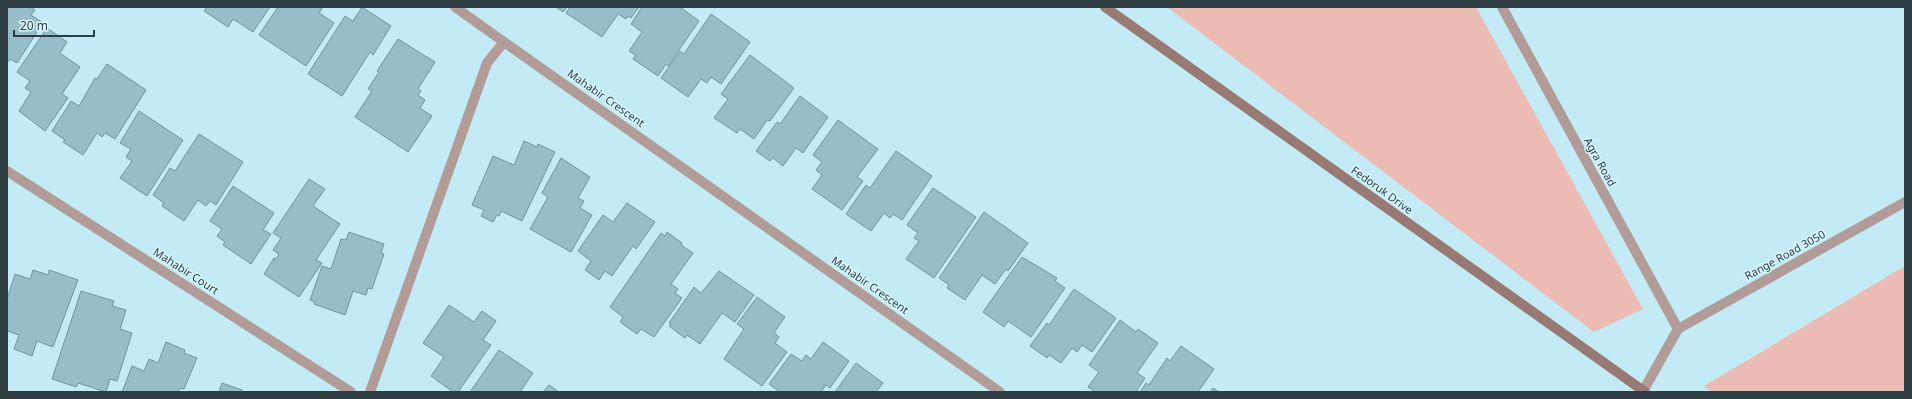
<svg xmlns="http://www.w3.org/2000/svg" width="1912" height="399" font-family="'Noto Sans',sans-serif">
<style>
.green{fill:#ecbcb4}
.building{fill:#96bec8;stroke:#7096a0}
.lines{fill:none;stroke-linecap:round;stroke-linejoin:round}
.street{stroke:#b29c98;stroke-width:10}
.secondary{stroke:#997974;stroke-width:10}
.labels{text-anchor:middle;stroke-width:3;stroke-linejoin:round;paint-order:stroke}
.street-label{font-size:11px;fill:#2e3e42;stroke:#d6f7ff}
</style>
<rect width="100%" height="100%" fill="#c2ebf5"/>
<g class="green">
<path d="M1167,7H1476L1643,309L1594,332Z"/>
<path d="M1905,266V392H1712L1704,386Z"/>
</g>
<g class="building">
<path d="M7,7H31L35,10L31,15L43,23L17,63L10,59L7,63Z"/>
<path d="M207,7H270L253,32L233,19L228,27L204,11Z"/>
<path d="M278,7H319L322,9L319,13L334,23L306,66L259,35Z"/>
<path d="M362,7L391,26L373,55L370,52L342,96L308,74L345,16L353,21Z"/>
<path d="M556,7H567L563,12Z"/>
<path d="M570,7H639L631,18L628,16L626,19L618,14L602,37L566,13Z"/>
<path d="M642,7H680L699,21L668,66L666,64L658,76L633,59L636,55L629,51L642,32L631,24Z"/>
<path d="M711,14L750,42L721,84L711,77L707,83L701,79L688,97L661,78L680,51L684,54Z"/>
<path d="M47,28L67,42L60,53L80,67L62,94L68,98L45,131L19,111L31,92L25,88L30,81L17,72Z"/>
<path d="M398,39L435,62L418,89L421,91L418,95L425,100L420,108L432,116L408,152L355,117L372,91L368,89L379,72L377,71Z"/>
<path d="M750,55L794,88L770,121L767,120L754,139L740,129L737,133L714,118L728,99L721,94Z"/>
<path d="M107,64L146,90L115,139L105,133L102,137L97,133L83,155L63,142L65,140L52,131L71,101L79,106L95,78L97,79Z"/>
<path d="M800,96L828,117L803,153L796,148L783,166L773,158L770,161L756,151L777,122L780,124Z"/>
<path d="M139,111L183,140L147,196L120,178L132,161L126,157L131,149L120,143Z"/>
<path d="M838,120L878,149L857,177L863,181L842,210L812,189L822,175L816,170L822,162L813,155Z"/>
<path d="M199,134L243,162L216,205L210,201L206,206L198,200L184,221L162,206L164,203L153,195L170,168L175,171Z"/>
<path d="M524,141L537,147L538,144L555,152L522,221L501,211L499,216L497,215L493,222L481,216L484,210L472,205L493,156L514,165Z"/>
<path d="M896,151L932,176L902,220L893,214L890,218L884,213L871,231L846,214L866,185L870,188Z"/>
<path d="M561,158L590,177L578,198L584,201L580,208L592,215L571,252L530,229L548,197L542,193Z"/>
<path d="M309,179L325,189L313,206L340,224L316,260L322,263L299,297L264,274L274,258L276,259L279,254L273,250L281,238L273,233Z"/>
<path d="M233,186L274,213L263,230L271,234L251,264L223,245L225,242L217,236L222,229L210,221Z"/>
<path d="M933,188L976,217L934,278L906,259L919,241L914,238L918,233L907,225Z"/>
<path d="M627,203L655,222L636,249L633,246L612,276L605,271L599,280L585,270L591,261L578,251L603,215L613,222Z"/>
<path d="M984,212L1028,243L1008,271L1006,269L995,284L982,275L965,300L947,288L949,285L939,278Z"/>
<path d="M349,232L384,244L381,253L384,254L372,289L368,288L366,295L353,291L345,315L314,304L315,302L310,300L322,266L331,269L341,239L346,240Z"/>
<path d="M667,232L682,243L681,245L693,253L671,284L678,289L675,293L682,298L654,337L641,329L637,334L620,322L623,317L610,307L661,233L665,236Z"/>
<path d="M1022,257L1057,278L1055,281L1065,288L1031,337L1008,321L1004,327L983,312Z"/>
<path d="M33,270L48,275L49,270L78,280L53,347L37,341L32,356L14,349L19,335L7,331V299L15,274L30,279Z"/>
<path d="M719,271L754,295L735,322L722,313L700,344L687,335L685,338L669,326L671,324L669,323L694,287L701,293Z"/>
<path d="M1074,289L1116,318L1092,352L1082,345L1077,352L1072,348L1061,363L1049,355L1047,358L1030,346L1047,323L1049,325Z"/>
<path d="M81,291L114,301L112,306L126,310L120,329L132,333L117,381L110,379L106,392L78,383L76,387L52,379Z"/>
<path d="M757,297L785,317L774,333L779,337L775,343L787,352L762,386L724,359L744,329L737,324Z"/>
<path d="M449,305L474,322L482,311L496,321L483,340L491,345L458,392H453L431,376L444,357L423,343Z"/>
<path d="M1120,320L1136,332L1138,329L1158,343L1137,373L1145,378L1136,392H1096L1088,387L1099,372L1089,365Z"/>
<path d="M166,342L185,350L184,353L197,358L184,389L180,388L178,392H122L132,366L144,371L149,359L158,363Z"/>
<path d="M823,342L849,361L830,388L826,385L821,392H780L769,384L791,354L802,361L806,355L811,359Z"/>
<path d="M1181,346L1214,369L1198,392H1140L1146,383L1149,385L1167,358L1170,361Z"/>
<path d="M499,350L533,373L520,392H470Z"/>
<path d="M856,363L883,383L876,392H835Z"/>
<path d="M222,383L242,390V392H219Z"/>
<path d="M549,385L559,392H543Z"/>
<path d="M1213,388L1219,392H1210Z"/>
</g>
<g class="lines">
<g class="street">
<path d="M455,7L504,42"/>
<path d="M1502,7L1678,329"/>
<path d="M7,171L351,392"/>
<path d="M1678,329L1905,202"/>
<path d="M1643,391L1678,329"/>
<path d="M370,392L487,63L504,42L1000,392"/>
</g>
<path class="secondary" d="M1105,7L1645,392"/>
</g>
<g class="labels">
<g class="street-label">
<text transform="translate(606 98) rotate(35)" y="4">Mahabir Crescent</text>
<text transform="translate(1600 162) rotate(61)" y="4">Agra Road</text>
<text transform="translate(1382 190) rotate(36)" y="4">Fedoruk Drive</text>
<text transform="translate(1785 255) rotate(-29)" y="4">Range Road 3050</text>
<text transform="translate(186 271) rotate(33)" y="4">Mahabir Court</text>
<text transform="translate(870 285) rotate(35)" y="4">Mahabir Crescent</text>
</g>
</g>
<rect width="1912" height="399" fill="none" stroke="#2e3e42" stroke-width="16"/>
<path d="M14 30v6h80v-6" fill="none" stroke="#2e3e42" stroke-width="2"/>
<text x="20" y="30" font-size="12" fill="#2e3e42" stroke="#d6f7ff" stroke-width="3" paint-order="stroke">20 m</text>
</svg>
